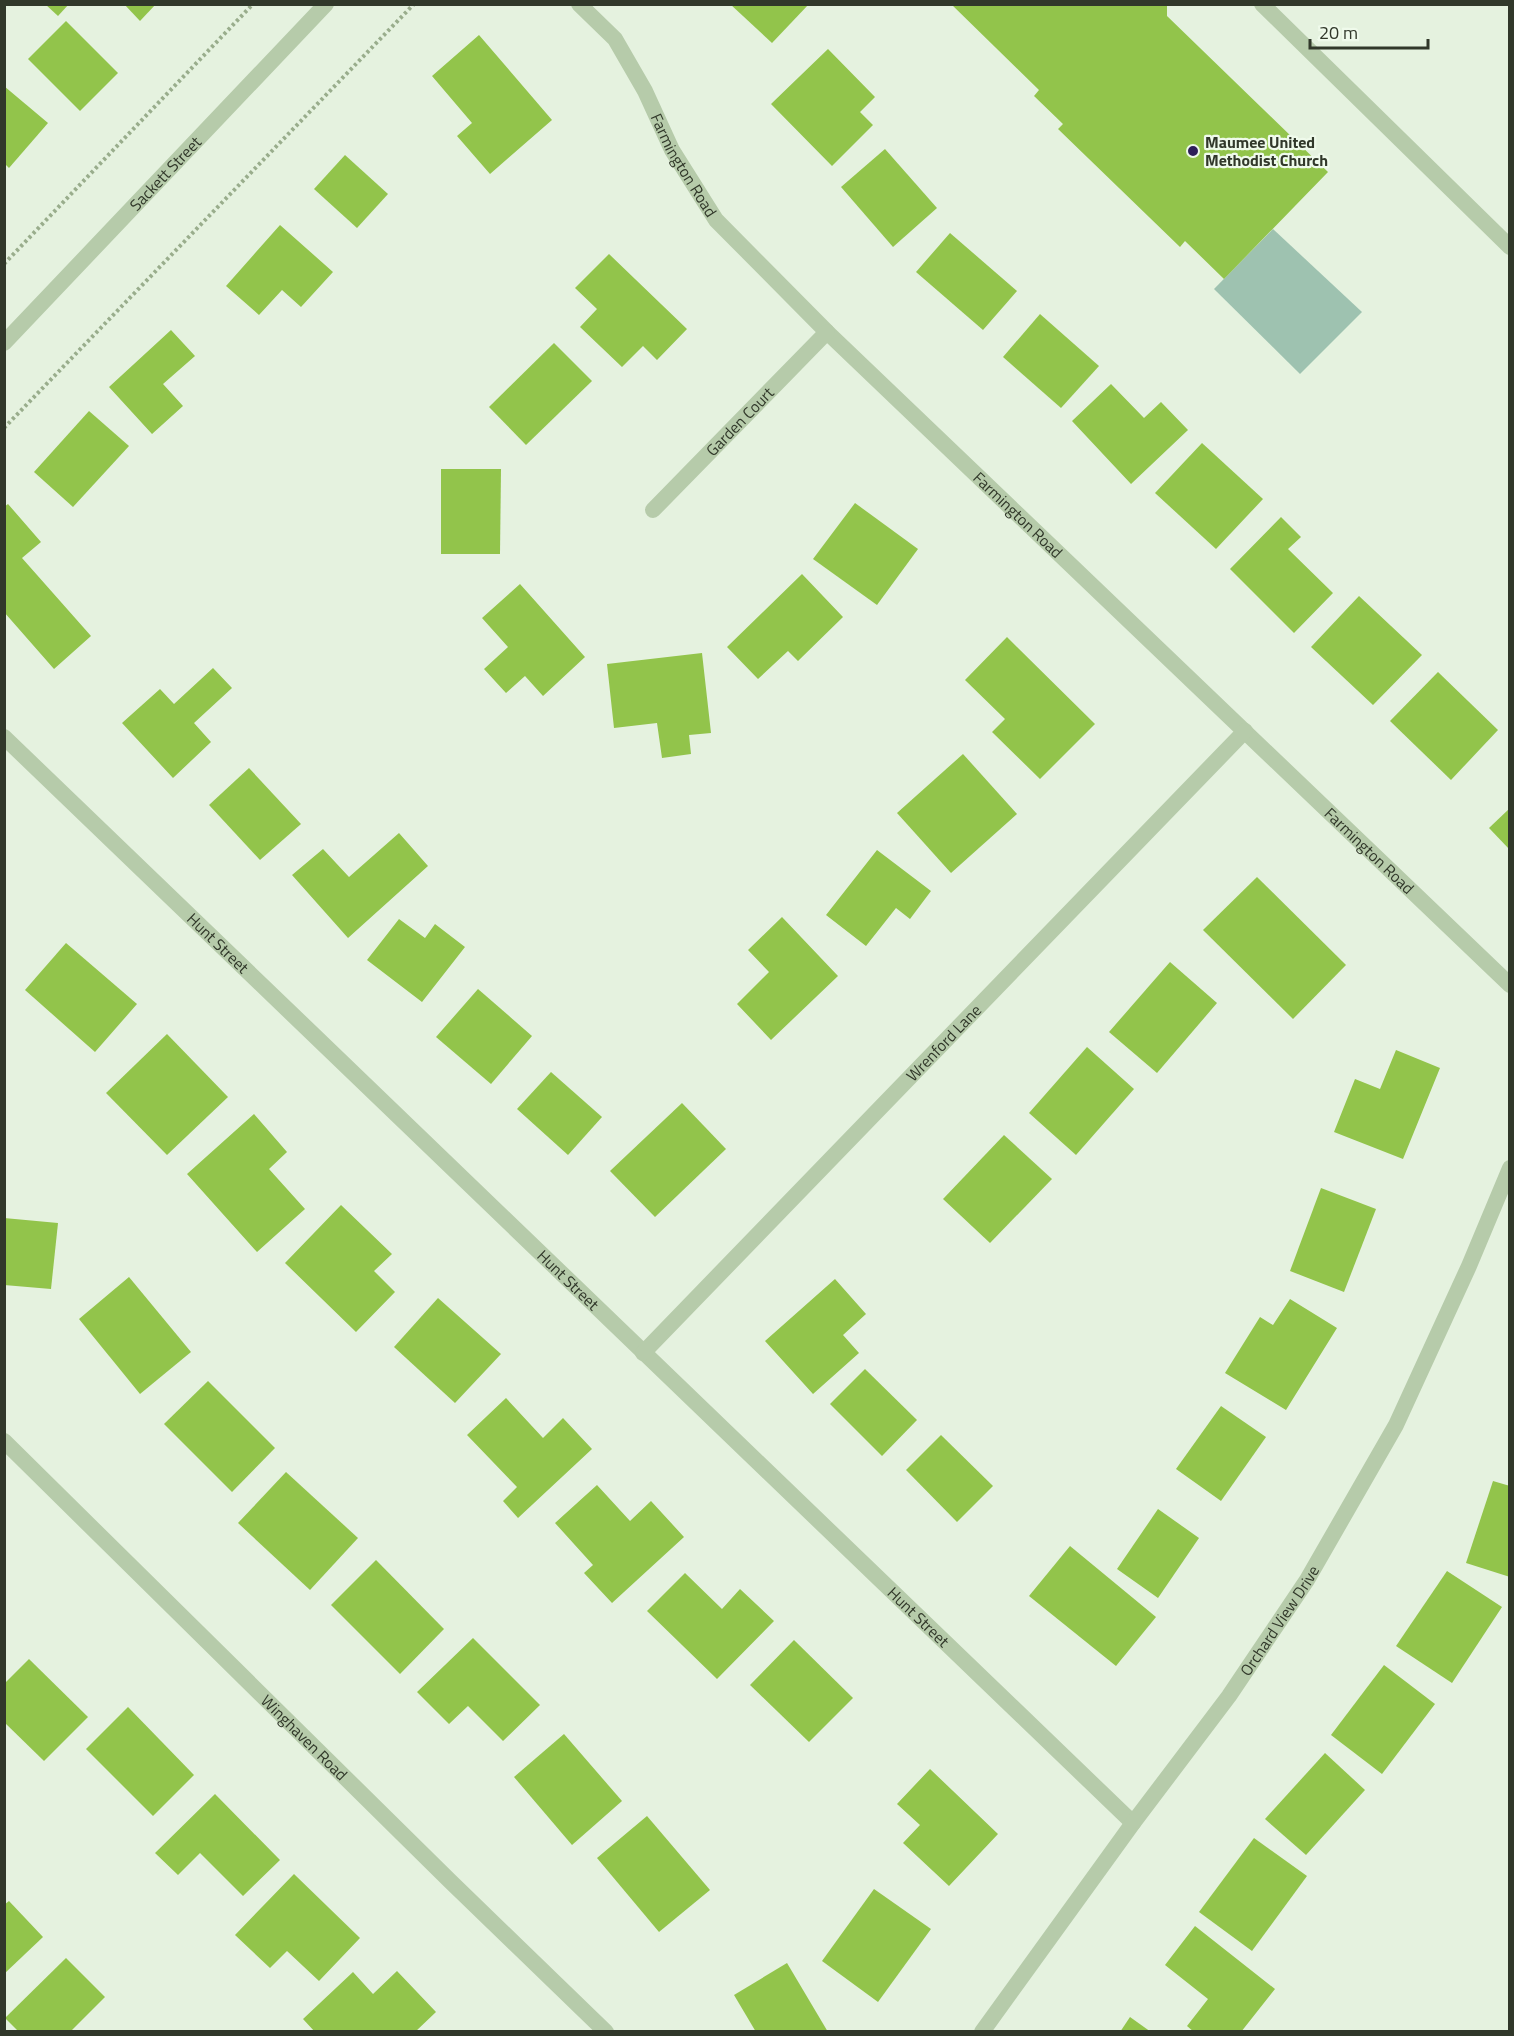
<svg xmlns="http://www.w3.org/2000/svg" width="1514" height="2036" font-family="'Titillium Web',sans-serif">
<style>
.green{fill:#9ec2b0}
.building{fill:#92c44b}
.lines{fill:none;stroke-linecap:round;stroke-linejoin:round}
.path{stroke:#99ad8c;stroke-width:4;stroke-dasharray:3 3;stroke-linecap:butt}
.service{stroke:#b6cbaa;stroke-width:16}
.minor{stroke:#b6cbaa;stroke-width:16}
.poi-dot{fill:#2d1f59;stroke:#effaeb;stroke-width:2}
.labels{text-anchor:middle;stroke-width:4.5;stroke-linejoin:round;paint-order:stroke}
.poi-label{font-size:16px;font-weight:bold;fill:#31382a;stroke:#effaeb;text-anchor:start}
.street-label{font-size:16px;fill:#31382a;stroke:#effaeb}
</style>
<rect width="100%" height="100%" fill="#e5f2df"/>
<path class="green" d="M1273,229L1362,312L1300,374L1214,289Z"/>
<g class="building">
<path d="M45,4H69L58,16Z"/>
<path d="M124,4H156L140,21Z"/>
<path d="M730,4H809L772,43Z"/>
<path d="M951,4H1167V16L1328,172L1224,279L1185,241L1180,247L1058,129L1063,124L1034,96L1039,90Z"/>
<path d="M66,21L118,73L80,111L28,59Z"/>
<path d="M479,35L552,120L490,174L457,136L472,123L432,76Z"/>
<path d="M828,49L875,97L860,112L873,125L832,166L771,104Z"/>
<path d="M4,86L48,123L9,168L4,163Z"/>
<path d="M885,149L937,208L893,247L841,187Z"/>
<path d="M345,155L388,194L357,228L314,189Z"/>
<path d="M280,225L333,272L301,307L282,290L259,315L226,286Z"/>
<path d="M950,233L1017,291L983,330L916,272Z"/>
<path d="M609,254L687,329L657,360L643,346L622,367L580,327L597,309L575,288Z"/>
<path d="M1040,314L1099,366L1061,408L1003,357Z"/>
<path d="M171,330L195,356L163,384L183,406L152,434L109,387Z"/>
<path d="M554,343L592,381L526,445L489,407Z"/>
<path d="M1111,384L1144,418L1161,402L1188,430L1131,484L1072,421Z"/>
<path d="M89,411L129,446L73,507L34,472Z"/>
<path d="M1202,443L1263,499L1216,549L1155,493Z"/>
<path d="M441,469H501L500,554H441Z"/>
<path d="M855,503L918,549L877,605L813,559Z"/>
<path d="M8,504L41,542L22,558L91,636L54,669L4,612V507Z"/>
<path d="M1281,517L1301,537L1288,549L1333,593L1294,633L1230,569Z"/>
<path d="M802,574L843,617L798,661L788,651L758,679L727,647Z"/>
<path d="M520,584L585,657L543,696L525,676L506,693L484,669L508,647L482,618Z"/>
<path d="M1359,596L1422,655L1373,705L1311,647Z"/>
<path d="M1007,637L1095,724L1040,779L992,732L1005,719L965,680Z"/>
<path d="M702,653L711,733L689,735L691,754L662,758L657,723L614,728L607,664Z"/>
<path d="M213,668L232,688L194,723L211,742L173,778L122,723L160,689L174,704Z"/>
<path d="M1438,672L1498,730L1451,780L1390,721Z"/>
<path d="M963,754L1017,814L951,873L897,813Z"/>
<path d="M249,768L301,824L260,860L209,805Z"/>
<path d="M1510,808V850L1489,828Z"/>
<path d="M399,833L428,866L348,938L292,875L323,849L349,877Z"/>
<path d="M877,850L931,891L910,919L896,908L866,946L826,915Z"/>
<path d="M1257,877L1346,965L1293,1019L1203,930Z"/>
<path d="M782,917L838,976L771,1040L737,1004L769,972L748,950Z"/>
<path d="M399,919L425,938L435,924L465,947L422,1002L367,960Z"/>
<path d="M66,943L137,1004L95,1052L25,990Z"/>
<path d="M1170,962L1217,1003L1157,1073L1109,1032Z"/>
<path d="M478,989L532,1036L491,1084L436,1037Z"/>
<path d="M167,1034L228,1097L167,1155L106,1093Z"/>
<path d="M1087,1047L1134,1089L1076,1155L1029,1113Z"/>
<path d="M1396,1050L1440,1068L1403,1159L1334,1132L1355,1079L1380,1089Z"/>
<path d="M551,1072L602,1117L568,1155L517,1109Z"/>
<path d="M682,1103L726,1149L655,1217L610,1171Z"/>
<path d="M254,1114L287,1152L269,1169L305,1209L257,1252L187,1174Z"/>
<path d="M1004,1135L1052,1179L990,1243L943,1199Z"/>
<path d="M1321,1188L1376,1209L1344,1292L1290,1271Z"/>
<path d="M341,1205L392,1254L374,1271L395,1292L356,1332L285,1263Z"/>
<path d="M4,1218L58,1223L51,1289L4,1285Z"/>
<path d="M129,1277L191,1352L140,1394L79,1319Z"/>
<path d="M835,1279L866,1314L843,1335L859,1353L813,1394L765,1341Z"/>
<path d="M438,1298L501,1354L455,1403L394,1347Z"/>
<path d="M1290,1299L1337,1328L1286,1410L1225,1373L1260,1317L1273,1325Z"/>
<path d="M865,1369L917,1420L882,1456L830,1404Z"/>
<path d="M208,1381L275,1448L232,1492L164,1424Z"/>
<path d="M506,1398L543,1438L563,1418L592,1449L518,1518L503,1501L517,1487L467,1435Z"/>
<path d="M1221,1406L1266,1437L1221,1501L1176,1469Z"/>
<path d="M941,1435L993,1486L957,1522L906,1470Z"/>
<path d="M286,1472L358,1538L310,1590L238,1523Z"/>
<path d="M1493,1481L1510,1486V1577L1466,1563Z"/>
<path d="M597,1485L630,1521L651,1501L684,1537L612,1603L584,1573L593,1565L555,1523Z"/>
<path d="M1158,1509L1199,1538L1158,1598L1117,1569Z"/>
<path d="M1070,1546L1156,1617L1116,1666L1029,1596Z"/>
<path d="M376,1560L444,1629L400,1674L331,1605Z"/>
<path d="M1447,1571L1502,1607L1452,1683L1396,1646Z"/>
<path d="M685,1573L722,1609L740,1589L774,1621L717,1679L647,1611Z"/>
<path d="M473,1638L540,1705L503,1741L468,1706L449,1724L417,1692Z"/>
<path d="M794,1640L853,1698L809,1742L750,1685Z"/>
<path d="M29,1659L88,1717L44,1761L4,1722V1684Z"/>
<path d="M1384,1665L1435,1704L1382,1774L1331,1735Z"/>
<path d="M128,1707L194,1775L153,1816L86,1749Z"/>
<path d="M564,1734L622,1801L572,1845L514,1777Z"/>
<path d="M1325,1753L1365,1790L1306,1855L1265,1819Z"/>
<path d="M930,1769L998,1834L949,1886L903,1843L920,1825L897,1804Z"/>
<path d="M215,1794L280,1860L243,1896L200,1853L178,1875L155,1853Z"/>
<path d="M647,1816L710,1890L659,1932L597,1858Z"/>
<path d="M1254,1838L1307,1876L1252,1951L1199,1912Z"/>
<path d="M294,1874L360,1938L319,1981L287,1951L270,1968L235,1935Z"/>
<path d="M874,1889L931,1929L878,2002L822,1961Z"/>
<path d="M9,1901L43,1937L4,1974V1905Z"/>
<path d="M1195,1926L1275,1989L1241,2032H1194L1187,2026L1208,1999L1165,1965Z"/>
<path d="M66,1958L105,1997L70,2032H19L5,2018Z"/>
<path d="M787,1963L828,2032H756L734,1995Z"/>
<path d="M397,1971L436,2012L415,2032H315L303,2019L353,1972L373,1994Z"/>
<path d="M1130,2017L1151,2032H1120Z"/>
</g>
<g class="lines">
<g class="path">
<path d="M4,264L253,4"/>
<path d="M4,428L414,4"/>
</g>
<path class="service" d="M1262,4L1510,247"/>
<g class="minor">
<path id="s1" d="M579,4L615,39L645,91L672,150L716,220L827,332L1510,985"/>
<path id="s2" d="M4,343L326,4"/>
<path id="s3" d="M653,510L827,332"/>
<path id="s4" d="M4,737L1133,1823"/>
<path id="s5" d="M643,1353L1245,731"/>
<path id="s6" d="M4,1441L450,1881L606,2032"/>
<path id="s7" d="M982,2032L1133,1823L1229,1696L1307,1580L1396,1425L1469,1266L1510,1168"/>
</g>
</g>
<circle class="poi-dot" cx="1193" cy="151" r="6"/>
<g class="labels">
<g class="poi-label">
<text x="1205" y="148">Maumee United<tspan x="1205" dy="18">Methodist Church</tspan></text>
</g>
<g class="street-label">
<text dy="6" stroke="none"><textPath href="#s1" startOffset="194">Farmington Road</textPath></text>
<text dy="6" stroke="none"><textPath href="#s2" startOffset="234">Sackett Street</textPath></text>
<text dy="6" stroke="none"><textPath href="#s3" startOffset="124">Garden Court</textPath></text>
<text dy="6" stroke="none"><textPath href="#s1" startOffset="680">Farmington Road</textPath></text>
<text dy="6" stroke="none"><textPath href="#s1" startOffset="1166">Farmington Road</textPath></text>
<text dy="6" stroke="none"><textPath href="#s4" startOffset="297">Hunt Street</textPath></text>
<text dy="6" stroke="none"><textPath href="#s5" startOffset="432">Wrenford Lane</textPath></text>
<text dy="6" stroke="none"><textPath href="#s4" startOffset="783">Hunt Street</textPath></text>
<text dy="6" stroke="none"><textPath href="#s4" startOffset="1269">Hunt Street</textPath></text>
<text dy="6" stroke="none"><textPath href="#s7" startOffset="508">Orchard View Drive</textPath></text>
<text dy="6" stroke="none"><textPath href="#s6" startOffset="422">Winghaven Road</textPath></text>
</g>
</g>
<rect width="1514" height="2036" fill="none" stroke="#31382a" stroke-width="12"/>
<path d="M1310 39v9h118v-9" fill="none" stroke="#31382a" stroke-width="3"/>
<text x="1319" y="39" font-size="18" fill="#31382a" stroke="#effaeb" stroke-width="4.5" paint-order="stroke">20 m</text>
</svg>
